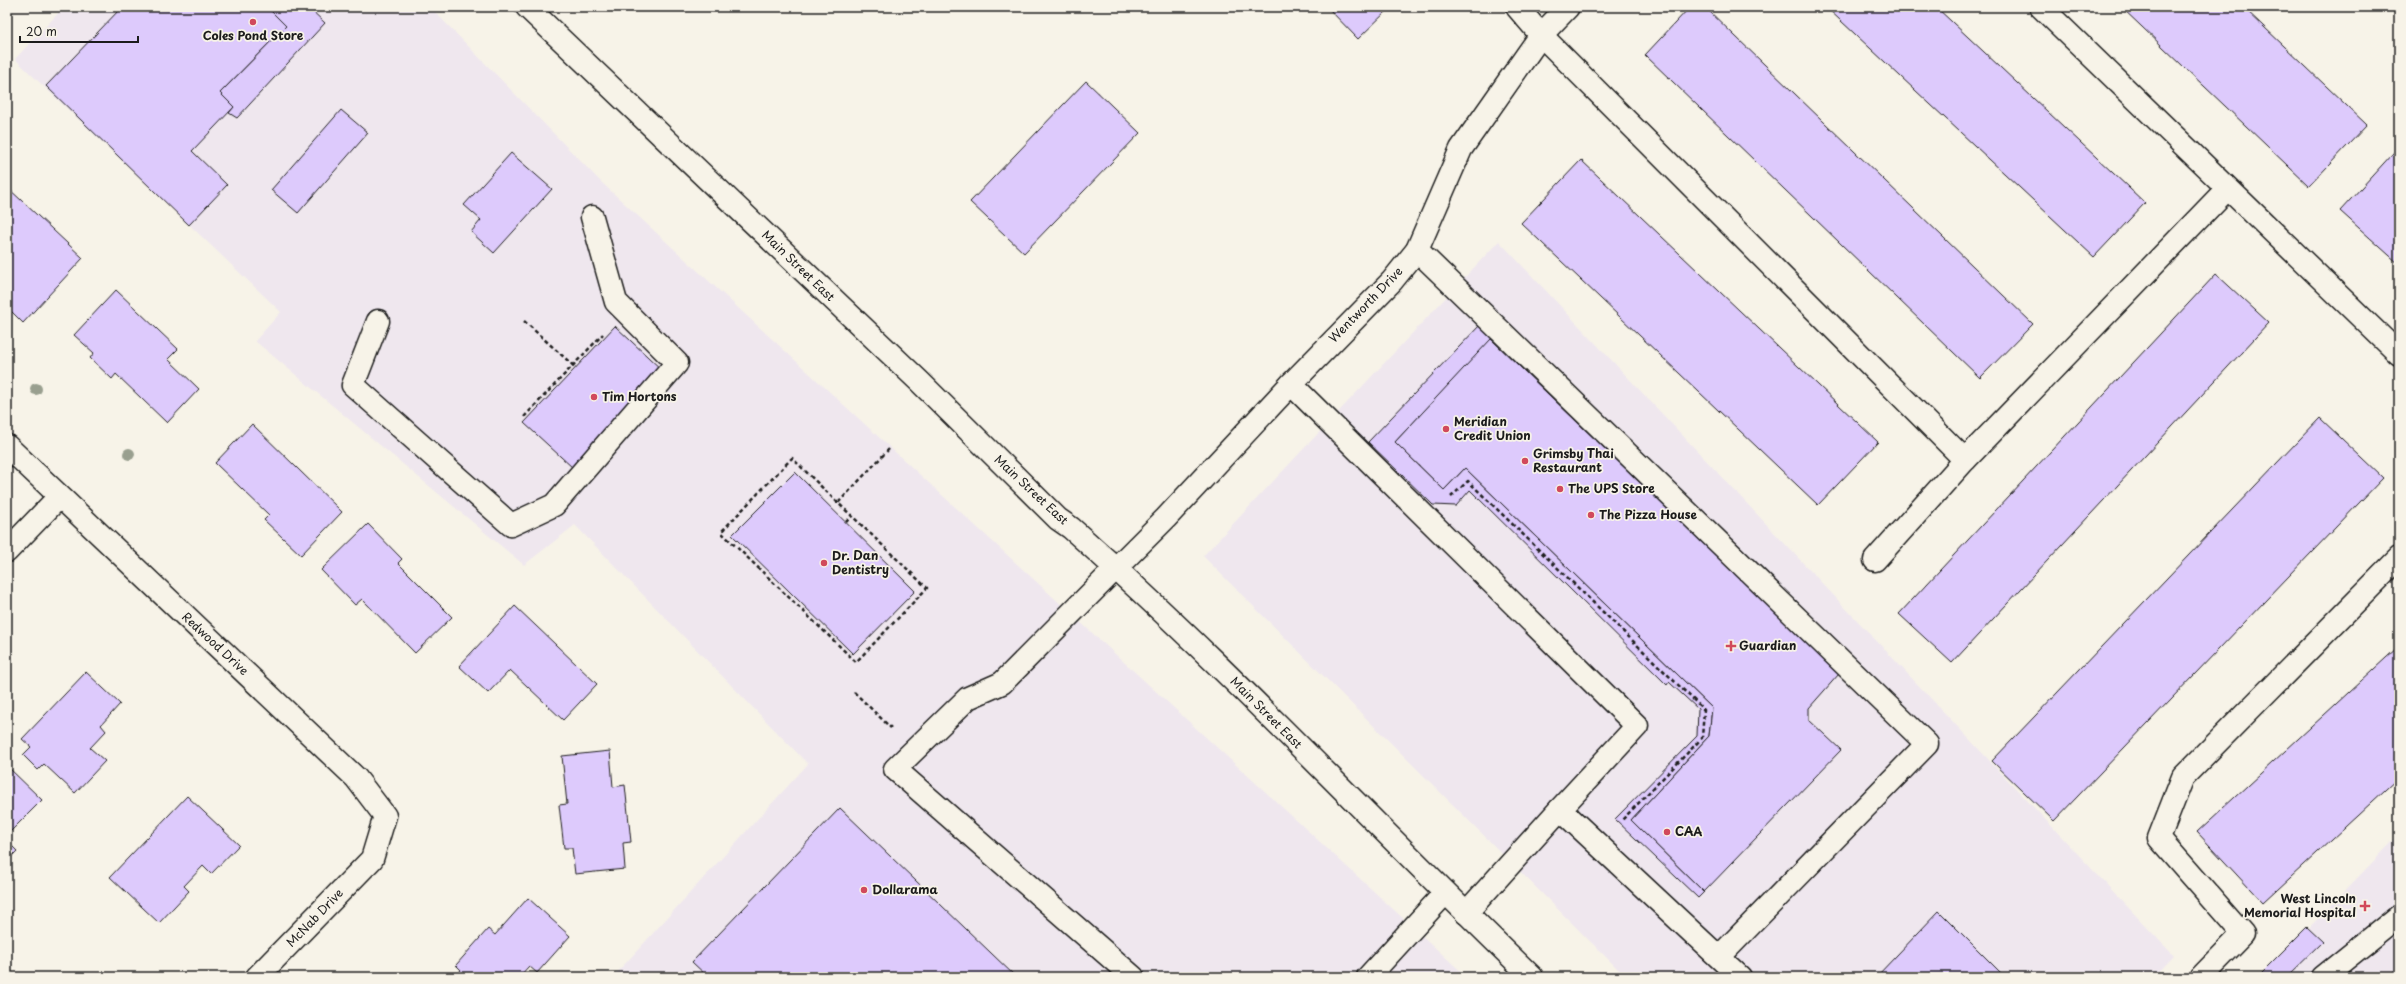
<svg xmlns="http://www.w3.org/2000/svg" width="2406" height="984" font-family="'Playpen Sans',sans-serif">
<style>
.built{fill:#efe7ee}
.building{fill:#ddcafc;stroke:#1c1c1c}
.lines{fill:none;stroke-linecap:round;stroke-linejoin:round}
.service-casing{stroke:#1c1c1c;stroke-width:25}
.minor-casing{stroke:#1c1c1c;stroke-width:25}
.secondary-casing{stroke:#1c1c1c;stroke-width:25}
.path{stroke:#1c1c1c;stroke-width:2.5;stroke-dasharray:4 3;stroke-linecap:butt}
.service{stroke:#f7f3e8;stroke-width:22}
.minor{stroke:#f7f3e8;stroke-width:22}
.secondary{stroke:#f7f3e8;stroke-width:22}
.tree{fill:#999f8f}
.poi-dot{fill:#d1495b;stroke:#f7f3e8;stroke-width:1.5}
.labels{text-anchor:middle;stroke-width:3.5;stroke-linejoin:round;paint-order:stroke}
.poi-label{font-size:12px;font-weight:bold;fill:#1c1c1c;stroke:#f7f3e8;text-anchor:start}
.street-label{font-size:12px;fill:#1c1c1c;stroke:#f7f3e8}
</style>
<rect width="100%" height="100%" fill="#f7f3e8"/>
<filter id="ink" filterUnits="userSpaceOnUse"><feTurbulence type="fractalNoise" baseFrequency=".025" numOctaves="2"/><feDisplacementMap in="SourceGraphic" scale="8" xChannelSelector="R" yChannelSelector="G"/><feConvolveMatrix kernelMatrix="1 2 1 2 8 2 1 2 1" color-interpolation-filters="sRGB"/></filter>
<g filter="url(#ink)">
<g class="built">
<path d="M64,7H430L601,182L1467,977H613L808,764L575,525L524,565L255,341L281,312L15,59Z"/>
<path d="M1499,241L2174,956L2154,977H1626L1203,556Z"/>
<path d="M2399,835V977H2261Z"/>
</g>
<g class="building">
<path d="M122,7H267L286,26L220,93L234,107L192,151L227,185L189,225L46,86Z"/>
<path d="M267,7H308L325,23L237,118L229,113L234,107L220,93L286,26Z"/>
<path d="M1327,7H1391L1358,39Z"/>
<path d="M1690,7H1705L2033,324L1980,378L1645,55Z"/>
<path d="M1826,7H1936L2145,203L2094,257Z"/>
<path d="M2121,7H2243L2367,125L2309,186Z"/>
<path d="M1086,81L1140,133L1024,253L970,202Z"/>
<path d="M341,110L368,133L298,213L271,190Z"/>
<path d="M2394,152L2399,157V264L2340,211Z"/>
<path d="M511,153L552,189L494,253L471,232L481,220L464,205Z"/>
<path d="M1581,160L1878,442L1818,505L1521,223Z"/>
<path d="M7,187L83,258L23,323L7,307Z"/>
<path d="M2216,274L2269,323L1952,663L1899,614Z"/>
<path d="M116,290L178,349L168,359L199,389L167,423L116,374L112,379L90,358L94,353L74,335Z"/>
<path d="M1481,324L1494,337L1395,442L1444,490L1465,468L1712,708L1709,736L1631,820L1704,892L1698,898L1615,819L1697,736L1698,709L1669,682L1667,685L1470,490L1456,506L1433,505L1368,442Z"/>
<path d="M615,326L663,371L573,468L524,423Z"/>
<path d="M1491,339L1839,674L1809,708V720L1841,750L1704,892L1631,820L1709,736L1712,708L1465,468L1444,490L1395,442Z"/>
<path d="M2320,418L2383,478L2054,821L1992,761Z"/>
<path d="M252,424L342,512L301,555L264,520L269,515L215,463Z"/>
<path d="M795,472L915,591L853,654L732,535Z"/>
<path d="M368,524L402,559L398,563L452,617L415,653L362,599L355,605L321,570Z"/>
<path d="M515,606L597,684L563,720L510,670L488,693L459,666Z"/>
<path d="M2399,646V777L2263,903L2197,832Z"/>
<path d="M86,672L120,704L101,725L106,731L90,748L105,761L75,793L44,764L38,770L23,755L31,747L22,739Z"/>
<path d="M610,751L613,787L625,785L631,842L623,843L625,869L575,874L572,848H564L559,805L567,804L562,756Z"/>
<path d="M7,766L42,800L7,835Z"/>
<path d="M187,796L239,845L211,874L203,866L184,886L189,891L159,923L110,877Z"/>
<path d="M840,808L1016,977H708L692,962Z"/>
<path d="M7,841L17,851L7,861Z"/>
<path d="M528,898L570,936L537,973L529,966L519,977H455L461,970L456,965L488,929L495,935Z"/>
<path d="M1939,911L2005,977H1876Z"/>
<path d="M2307,927L2323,942L2287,977H2257Z"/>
</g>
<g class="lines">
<defs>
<g id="service">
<path d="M1517,7L1541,35L1965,460"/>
<path d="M2041,7L2399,354"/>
<path d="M1417,250L1927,744L1719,957"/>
<path d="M378,321L353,385L511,525L554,505L677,363L616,302L592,217"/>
<path d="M1291,384L1637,726L1560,809"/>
<path d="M1875,560L1965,460L2227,189"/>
<path d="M1116,568L1002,683L968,698L895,769L1133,977"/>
<path d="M1466,913L1560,809L1740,977"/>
<path d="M1368,977L1445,893"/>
<path d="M2201,977L2243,934L2159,838L2183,777L2399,558"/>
<path d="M2323,977L2399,916"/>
</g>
<g id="minor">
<path d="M7,446L356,778L385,816L372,859L257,977"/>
<path d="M7,551L59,497"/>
<path d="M1116,568L1166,518L1291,384L1392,281L1417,250L1461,149L1541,35L1568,7"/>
</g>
<path id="secondary" d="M527,7L920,382L1058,519L1071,528C1231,670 1377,828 1532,977"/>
</defs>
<use href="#service" class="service-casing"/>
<use href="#minor" class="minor-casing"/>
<use href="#secondary" class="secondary-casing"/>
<g class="path">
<path d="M524,321L576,368"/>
<path d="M524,417L603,334"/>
<path d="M1451,497L1468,481L1704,710L1702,738L1621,821"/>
<path d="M838,503L792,458L721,532L856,662L927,588L852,516"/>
<path d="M846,522L852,516L838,503L889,449"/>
<path d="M854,692L891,728"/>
</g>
<use href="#service" class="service"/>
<use href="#minor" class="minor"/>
<use href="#secondary" class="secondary"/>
</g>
<g class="tree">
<circle cx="36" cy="389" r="6"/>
<circle cx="129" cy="454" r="6"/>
</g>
</g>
<g class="poi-dot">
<circle cx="253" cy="22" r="4"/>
<circle cx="594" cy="397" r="4"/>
<circle cx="1446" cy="429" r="4"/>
<circle cx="1525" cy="461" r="4"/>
<circle cx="1560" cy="489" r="4"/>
<circle cx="1591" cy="515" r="4"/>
<circle cx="824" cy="563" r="4"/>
<path d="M1729 640h4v4h4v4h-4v4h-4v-4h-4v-4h4z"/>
<circle cx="1667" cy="832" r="4"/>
<circle cx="864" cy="890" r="4"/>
<path d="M2363 900h4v4h4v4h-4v4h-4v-4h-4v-4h4z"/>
</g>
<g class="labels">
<g class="poi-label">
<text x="253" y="40" text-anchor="middle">Coles Pond Store</text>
<text x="602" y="401">Tim Hortons</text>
<text x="1454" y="426">Meridian<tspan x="1454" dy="14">Credit Union</tspan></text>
<text x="1533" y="458">Grimsby Thai<tspan x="1533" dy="14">Restaurant</tspan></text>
<text x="1568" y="493">The UPS Store</text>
<text x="1599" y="519">The Pizza House</text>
<text x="832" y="560">Dr. Dan<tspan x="832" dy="14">Dentistry</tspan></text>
<text x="1739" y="650">Guardian</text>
<text x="1675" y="836">CAA</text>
<text x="872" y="894">Dollarama</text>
<text x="2356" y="903" text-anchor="end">West Lincoln<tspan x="2356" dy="14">Memorial Hospital</tspan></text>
</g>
<g class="street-label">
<text transform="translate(798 266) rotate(44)" y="4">Main Street East</text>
<text transform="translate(1366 305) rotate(-46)" y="4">Wentworth Drive</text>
<text transform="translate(1031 490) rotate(43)" y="4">Main Street East</text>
<text transform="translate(215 644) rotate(43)" y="4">Redwood Drive</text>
<text transform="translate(1266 713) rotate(45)" y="4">Main Street East</text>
<text transform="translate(315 918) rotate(-46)" y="4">McNab Drive</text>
</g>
</g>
<rect width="2406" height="984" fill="none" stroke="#f7f3e8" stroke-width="24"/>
<rect x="12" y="12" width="2382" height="960" fill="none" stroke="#1c1c1c" stroke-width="1.5" filter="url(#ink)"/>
<path d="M20 36v6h118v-6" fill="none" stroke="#1c1c1c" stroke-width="2"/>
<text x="26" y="36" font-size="12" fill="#1c1c1c" stroke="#f7f3e8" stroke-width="3" paint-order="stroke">20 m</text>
</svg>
